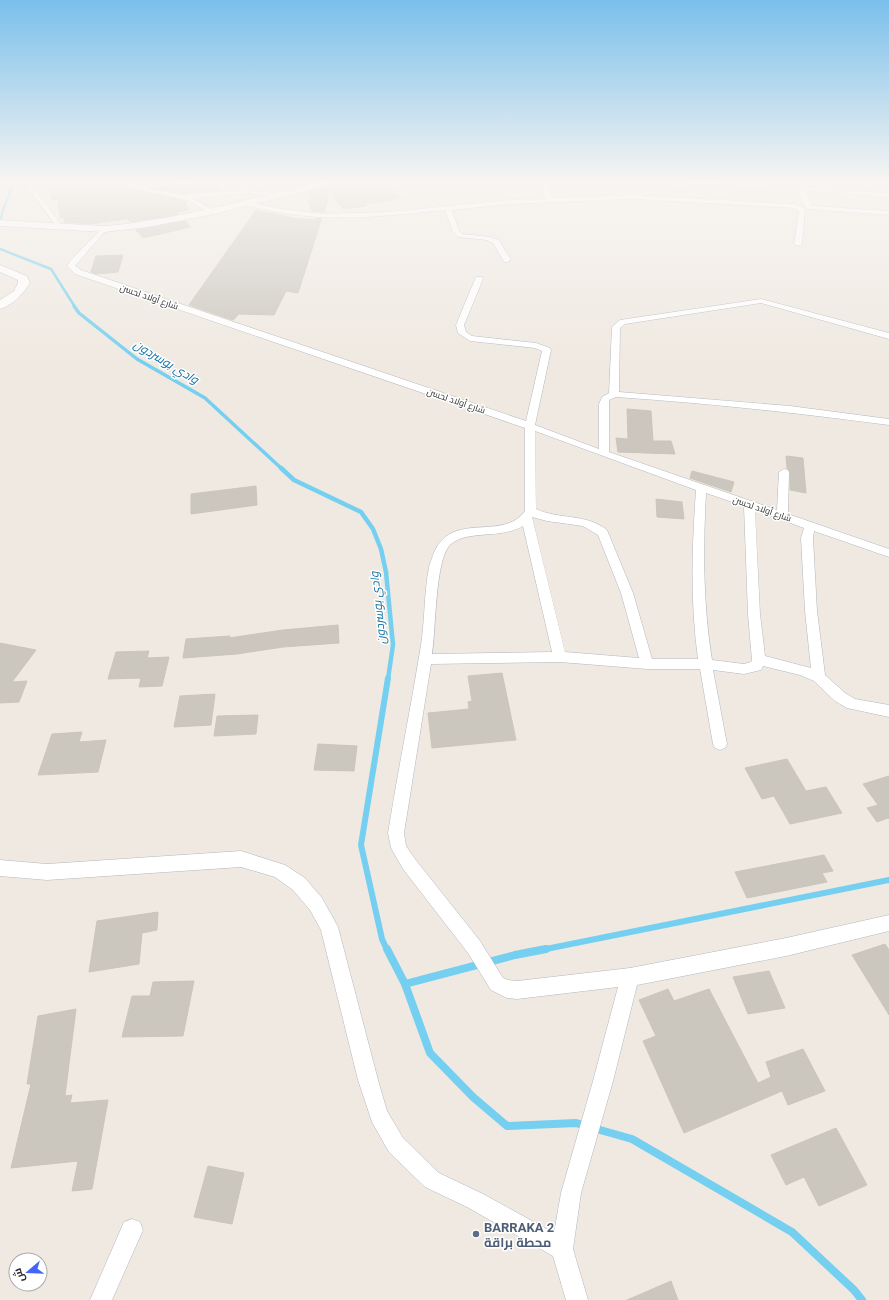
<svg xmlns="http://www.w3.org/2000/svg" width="889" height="1300" font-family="Roboto,Cairo,sans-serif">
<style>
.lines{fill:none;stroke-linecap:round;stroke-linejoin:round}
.stream-far4{stroke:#75cff0;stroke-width:2.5}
.stream-far3{stroke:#75cff0;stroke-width:3.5}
.stream-far2{stroke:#75cff0;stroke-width:4.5}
.stream-far1{stroke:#75cff0;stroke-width:6}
.stream{stroke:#75cff0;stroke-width:8}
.building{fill:#cbc7bf;stroke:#cbc5ba}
.street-casing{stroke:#b4b7c1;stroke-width:1}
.secondary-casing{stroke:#b4b7c1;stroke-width:1}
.street{fill:#fff;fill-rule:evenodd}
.secondary{fill:#fff;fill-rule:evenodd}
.service-dot{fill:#5c6f8a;stroke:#fff;stroke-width:1.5}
.labels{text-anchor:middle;stroke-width:3;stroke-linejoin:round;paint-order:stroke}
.far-street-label{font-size:9px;fill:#2e2e2e;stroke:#fff}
.water-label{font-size:12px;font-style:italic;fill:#0d6fa3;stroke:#fff}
.near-service-label{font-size:13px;font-weight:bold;fill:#4e5e75;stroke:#fff;text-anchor:start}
</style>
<rect width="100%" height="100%" fill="#efe9e1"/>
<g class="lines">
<g class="stream-far4">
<path d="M0,224L2,213L14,181"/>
<path d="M0,249L51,269L75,307"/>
</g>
<path class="stream-far3" d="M74,306L79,313L137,359L205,398L282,469"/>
<path class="stream-far2" d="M281,468L294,480L361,512L373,529L381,549L386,572L393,645L388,679"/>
<g class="stream-far1">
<path d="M387,950L382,939L361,845L388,678"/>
<path d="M541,950L889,880"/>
</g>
<g class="stream">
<path d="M387,949L405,984L430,1053L473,1097L507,1126L576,1123L586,1126"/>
<path d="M405,984L515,955L546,949"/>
<path d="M593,1128L632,1139L792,1232L854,1290L862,1300"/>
</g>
</g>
<g class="building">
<path d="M68,181H118L131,189L185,201L189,210L177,212L178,214L170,216L130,222L127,219L90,224L64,222V217L60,218L58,199L52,200L50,190L46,185Z"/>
<path d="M203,181H218V190L181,193L156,189L199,184Z"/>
<path d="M338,181H384L401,198L365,204L367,206L343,209L330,191L324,212L312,211L308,201L312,200L309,192L319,189L344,186Z"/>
<path d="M256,210L293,218L315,220V218H322L298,293L286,291L274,315L239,314L233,320L189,305Z"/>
<path d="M185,221L191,227L143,238L136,230Z"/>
<path d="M123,255L118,272L97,274L91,272L96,256Z"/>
<path d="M627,409L651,411L653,441H671L675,454L618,452L616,438L628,439Z"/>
<path d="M786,456L803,458L806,493L790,490V472L787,468Z"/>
<path d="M692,471L734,482L731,492L690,478Z"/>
<path d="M256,486L257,505L191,514V494Z"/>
<path d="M656,499L682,502L684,519L657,517Z"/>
<path d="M338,625L339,643L283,647L237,654L183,658L186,639L230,636L229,638L283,630Z"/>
<path d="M0,643L36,650L12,682L27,681L19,702L0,703Z"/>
<path d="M149,651L147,658L169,657L162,686L139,687L141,678L108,679L116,652Z"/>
<path d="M502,673L516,740L432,748L428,713L469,709L468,702L472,701L468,676Z"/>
<path d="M215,694L211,725L174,727L180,696Z"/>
<path d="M258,715L256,734L214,736L217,716Z"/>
<path d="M82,732L79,742L106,740L98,772L38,775L52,734Z"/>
<path d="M318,744L357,746L354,771L314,770Z"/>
<path d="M787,759L806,791L826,787L842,813L790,824L774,796L762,799L745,768Z"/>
<path d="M889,776V819L888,818L877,822L867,808L878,805L863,784Z"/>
<path d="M824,855L833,871L822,873L827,882L747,898L735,872Z"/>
<path d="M158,912L157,930L142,933L139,964L89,972L97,921Z"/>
<path d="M885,944L889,950V1015L852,955Z"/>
<path d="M769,971L785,1008L748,1014L733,977Z"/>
<path d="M194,981L183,1036L122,1037L132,996H150L153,982Z"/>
<path d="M668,989L674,1001L709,989L758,1083L771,1077L766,1062L803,1049L825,1091L788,1105L782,1091L684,1133L643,1041L656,1036L639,1000Z"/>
<path d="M76,1009L65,1096L72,1095L70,1103L108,1100L92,1189L72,1191L78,1161L11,1168L31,1084H27L38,1016Z"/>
<path d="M836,1128L867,1185L819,1206L804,1177L786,1185L771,1155Z"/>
<path d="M208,1166L244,1173L232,1224L194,1217Z"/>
<path d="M671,1281L678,1300H627Z"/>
</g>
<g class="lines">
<defs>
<g id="street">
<path d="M23,181H29L61,225V227H57Z"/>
<path d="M119,181C127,180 134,185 143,187V185L145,184L202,181L199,183L146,188L181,195L243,190L239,186V181H245V185L255,191L276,193L279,195L276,197L250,193L192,198L213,210L214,211L211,213L187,200L131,188Z"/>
<path d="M542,181H548L552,198L633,195L794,204L802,207L805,211L802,244L798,246L794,244L799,211L793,208L633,199L511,204L452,210L459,231L462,234L491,237L499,240L511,260L507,262H504L493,243L487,240L458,237L453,232L445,210C385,216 323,224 264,209C257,208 249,207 244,203L247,201L275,208L322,214L389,212L511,200L545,199Z"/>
<path d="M702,181L889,193V197L805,191L812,206L889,211V215L808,209L804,205L798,190L709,184L684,186L643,195L640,193L684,182Z"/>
<path d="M104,227L106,228V230L75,266L81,270L526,421L542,351L535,348L470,341L458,333L456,325L475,279L476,277H482L483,279L464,325L466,332L472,336L536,343L550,348L551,350L535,425L599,449V404L602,397L609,393L612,327L620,320L761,299L889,333V339L761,303L625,324L620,328L619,392L790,406L889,419V425C798,413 707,403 616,397L609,400V452L777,510L779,472L784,469L788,470L789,472L788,514L889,549V557L814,531L813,538L817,611L825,675L845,693L855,699L889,705V717L847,708L835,701L814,681L800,675L763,666L761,670L744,674L713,670L727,744L725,748L720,750L715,748L713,744L700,669H647L560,662L431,664L404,833L406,846L415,859L480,941L503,978L508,980L517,981L630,968L786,938L889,915V931L786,956L637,985L613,1081L581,1193L573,1249L588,1300H566L553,1256L469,1208L425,1187L389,1152L372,1122L358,1080L321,930L310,910L293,890L275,877L241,867L47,880L0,876V860L47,864L241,851L285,865L305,878L322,898L338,927L378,1080L387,1111L403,1138L439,1173L483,1194L554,1233L561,1193L593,1081L618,987L517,999L507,998L491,990L468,953L403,869L391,848L388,833C398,770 411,707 421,645C425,619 424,593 429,567C432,558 435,547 442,540C464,517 506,538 525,511V428L75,274L67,266L70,261L102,228ZM535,431L696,490C692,546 690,602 698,659H652L633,593L607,530C586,513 559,520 536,509ZM706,493L744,506L748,614L752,660L751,662L744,664L712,660C703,604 703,549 706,493ZM755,510L804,528L801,538L805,611L811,668L765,656L760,614ZM532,517L547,521L583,526L598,535L621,593L639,658L565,652ZM523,526L552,652L432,654C436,630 435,560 450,545C454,541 461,538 466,537C485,533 506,536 523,526Z"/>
<path d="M132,1219L140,1222L143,1230L112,1300H90L124,1222Z"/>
</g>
<g id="secondary">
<path d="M319,181H330L323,186L306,191L214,214L148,227L104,232L0,226V220L104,226L126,224L170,217L214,208L300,187Z"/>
<path d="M0,265L27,276L30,283C23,294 13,305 0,309V300L14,291L18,283V280L0,272Z"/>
</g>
</defs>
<use href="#street" class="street-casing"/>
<use href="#secondary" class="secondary-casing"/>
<use href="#street" class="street"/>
<use href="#secondary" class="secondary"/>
</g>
<linearGradient id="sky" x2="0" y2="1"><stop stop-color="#7abfeb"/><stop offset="0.5" stop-color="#f8f5f2"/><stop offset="1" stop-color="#f8f5f2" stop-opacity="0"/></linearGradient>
<rect width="889" height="363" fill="url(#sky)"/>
<circle class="service-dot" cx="476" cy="1234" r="4"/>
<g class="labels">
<g class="far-street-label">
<text transform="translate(149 297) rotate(19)" y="3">شارع أولاد لحسن</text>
<text transform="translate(456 401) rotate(19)" y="3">شارع أولاد لحسن</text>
<text transform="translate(762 509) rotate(19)" y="3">شارع أولاد لحسن</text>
</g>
<g class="water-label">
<text transform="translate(166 362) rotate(31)" y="4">وادي بوسردون</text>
<text transform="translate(378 608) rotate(-96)" y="4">وادي بوسردون</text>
</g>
<g class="near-service-label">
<text x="484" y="1232">BARRAKA 2<tspan x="484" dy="15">محطة براقة</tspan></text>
</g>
</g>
<g transform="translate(28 1272) rotate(251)"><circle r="19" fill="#ffffff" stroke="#ababab"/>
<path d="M0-3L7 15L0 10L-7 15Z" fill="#4264fb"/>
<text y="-6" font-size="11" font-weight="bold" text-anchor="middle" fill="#2e2e2e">ش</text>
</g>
</svg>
